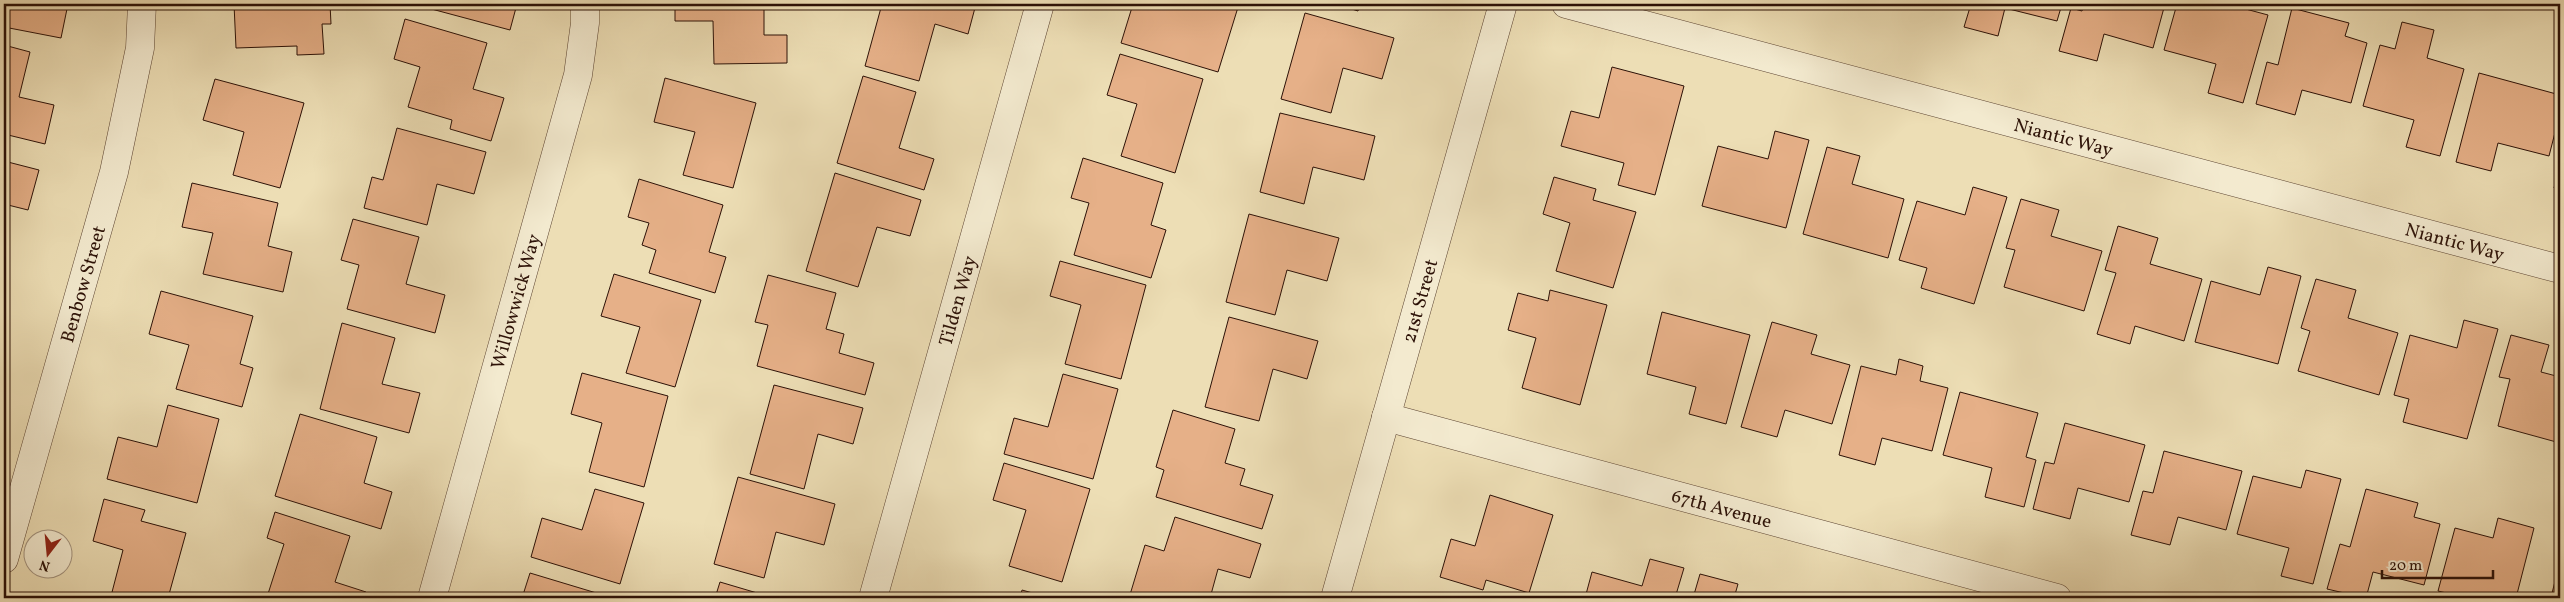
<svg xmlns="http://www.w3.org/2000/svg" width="2564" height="602" font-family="Vollkorn,serif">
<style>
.building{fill:#e6b088;stroke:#2c1107}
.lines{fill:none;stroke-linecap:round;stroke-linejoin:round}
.street-casing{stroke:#5c4432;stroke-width:29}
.street{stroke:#f3eacf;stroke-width:28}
.labels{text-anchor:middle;stroke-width:4;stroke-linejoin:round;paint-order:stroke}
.street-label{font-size:19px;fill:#2c1107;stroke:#f3eacf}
</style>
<rect width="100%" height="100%" fill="#eddeb5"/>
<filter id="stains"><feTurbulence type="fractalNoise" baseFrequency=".004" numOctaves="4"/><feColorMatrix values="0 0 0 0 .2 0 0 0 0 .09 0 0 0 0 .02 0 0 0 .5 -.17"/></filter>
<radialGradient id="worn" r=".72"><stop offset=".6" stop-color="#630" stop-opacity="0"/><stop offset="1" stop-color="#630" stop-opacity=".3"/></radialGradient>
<g class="building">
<path d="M4,4H68L61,38L4,27Z"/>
<path d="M234,4H330L331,24H322L324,54L297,55V46L236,48Z"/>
<path d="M425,4H517L510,30L424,7Z"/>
<path d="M675,4H764V35H787V63L714,64L713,21H675Z"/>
<path d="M882,4H976L968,34L935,24L919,81L865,66Z"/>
<path d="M1133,4H1239L1218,72L1121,43Z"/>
<path d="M1336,4H1360L1358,11Z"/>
<path d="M1971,4H2062L2057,21L2005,8L1998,36L1964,27Z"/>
<path d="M2084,4H2165L2153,48L2104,34L2097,61L2059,51L2071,8L2082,11Z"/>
<path d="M2177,4H2227L2268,15L2243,103L2208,93L2216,64L2164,50Z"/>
<path d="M2292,8L2349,23L2345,36L2367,43L2351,103L2302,90L2295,115L2256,104L2267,62L2278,65Z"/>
<path d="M1305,13L1394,38L1382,79L1343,68L1331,113L1281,99Z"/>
<path d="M405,19L487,43L473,89L504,98L491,141L450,129L452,120L408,107L420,67L394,59Z"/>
<path d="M2402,22L2434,30L2427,58L2464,69L2440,156L2406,147L2414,120L2363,106L2380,45L2395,49Z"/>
<path d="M4,45L30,52L19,97L54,105L45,144L4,134Z"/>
<path d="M1120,54L1203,79L1175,173L1121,156L1137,104L1107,95Z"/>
<path d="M1612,67L1684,86L1655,195L1618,185L1624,163L1561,146L1571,111L1599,118Z"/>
<path d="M2479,73L2560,95V113L2549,156L2498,143L2491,171L2456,162Z"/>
<path d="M863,76L916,92L899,148L934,159L924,190L837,163Z"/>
<path d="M665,78L756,103L733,188L683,175L695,132L654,122Z"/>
<path d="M215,79L304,103L280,188L233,175L244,132L203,120Z"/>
<path d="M1280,113L1375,136L1364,180L1313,167L1304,204L1260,192Z"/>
<path d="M397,128L486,152L474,194L437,184L427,225L364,208L372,177L383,180Z"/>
<path d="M1775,131L1809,140L1786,228L1702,206L1718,146L1768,159Z"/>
<path d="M1827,147L1860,156L1852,184L1904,199L1888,258L1803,234Z"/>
<path d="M1083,158L1163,183L1151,225L1166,230L1151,278L1074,255L1089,203L1071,198Z"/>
<path d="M4,161L39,170L28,210L4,204Z"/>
<path d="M2560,165V190L2554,188Z"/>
<path d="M835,173L921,200L910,236L877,227L858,287L806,271Z"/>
<path d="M1554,177L1596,189L1593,200L1636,212L1613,288L1556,271L1570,223L1543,214Z"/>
<path d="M639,179L723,205L709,252L726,257L715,293L649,273L656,250L642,245L649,223L628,217Z"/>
<path d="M192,183L278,203L268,246L292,252L283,292L203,274L213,233L182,227Z"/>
<path d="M1973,187L2007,197L1974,304L1921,288L1927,268L1899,260L1917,201L1965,215Z"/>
<path d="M2021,199L2059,210L2051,236L2102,251L2084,311L2004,287L2015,250L2006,248Z"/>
<path d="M1249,214L1339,238L1327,281L1287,270L1275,315L1226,302Z"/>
<path d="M353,219L419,237L406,284L445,295L435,333L347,309L359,265L341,260Z"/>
<path d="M2118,226L2158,238L2150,264L2202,279L2184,341L2135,326L2130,344L2097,334L2116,273L2105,270Z"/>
<path d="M1060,261L1146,285L1121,379L1065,364L1081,305L1050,296Z"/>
<path d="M2268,267L2301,276L2278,364L2195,342L2211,281L2260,295Z"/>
<path d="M614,274L701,300L675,387L626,373L640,327L601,316Z"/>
<path d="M768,275L836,293L826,329L844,334L839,353L874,363L865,395L757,366L768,325L755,322Z"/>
<path d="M2316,279L2356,290L2348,318L2398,333L2379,395L2298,371L2310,331L2301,328Z"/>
<path d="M1550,290L1607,305L1580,405L1522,388L1536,338L1508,330L1518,293L1548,301Z"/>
<path d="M161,291L253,316L240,364L253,368L242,407L176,389L189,345L149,334Z"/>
<path d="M1662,312L1750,335L1726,424L1689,414L1696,387L1647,374Z"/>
<path d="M1229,317L1318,341L1307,379L1273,369L1259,421L1205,407Z"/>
<path d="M2464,320L2498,329L2467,439L2403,422L2409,399L2394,395L2410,335L2457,348Z"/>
<path d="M1772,322L1817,335L1811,354L1850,365L1832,424L1785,410L1777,437L1741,427Z"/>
<path d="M342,323L395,338L382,384L420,393L409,433L320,409Z"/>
<path d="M2511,335L2549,345L2541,372L2560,377V443L2498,426L2510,379L2499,377Z"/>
<path d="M1899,359L1923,366L1920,381L1948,388L1932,451L1882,438L1875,465L1839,455L1861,366L1896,375Z"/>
<path d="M582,373L668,396L644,487L589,472L602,423L571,414Z"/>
<path d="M1063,374L1118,389L1093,479L1004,454L1014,418L1048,427Z"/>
<path d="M774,385L863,408L853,444L818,434L804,489L750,474Z"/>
<path d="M1960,392L2038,413L2026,457L2036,460L2024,507L1985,497L1992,468L1943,455Z"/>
<path d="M168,405L219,419L197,503L107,479L118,437L157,447Z"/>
<path d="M1173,410L1235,429L1225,463L1245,469L1240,485L1273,495L1262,529L1156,497L1164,470L1156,467Z"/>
<path d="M300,414L377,437L364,483L392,492L381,529L275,496Z"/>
<path d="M2065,423L2145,445L2129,502L2078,488L2070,519L2033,509L2045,462L2054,464Z"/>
<path d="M2164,451L2242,471L2226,530L2178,517L2170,545L2131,535L2143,491L2153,493Z"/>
<path d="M1004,463L1090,489L1062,582L1009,566L1026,510L993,500Z"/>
<path d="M2306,470L2341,479L2313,584L2281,576L2289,548L2237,534L2253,476L2301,488Z"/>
<path d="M738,477L835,504L824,545L776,532L764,578L714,564Z"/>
<path d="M595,489L644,503L620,584L531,557L542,518L582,530Z"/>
<path d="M2366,489L2418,503L2414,517L2440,524L2424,585L2373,572L2366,598L2327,589L2340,544L2350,547Z"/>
<path d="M1490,495L1553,515L1529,593L1486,580L1483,590L1440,577L1451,539L1475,546Z"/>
<path d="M104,499L145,510L141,521L186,533L168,598H119L111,596L123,550L93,541Z"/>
<path d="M275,512L350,536L335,582L366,592L364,598L267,597L284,544L267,538Z"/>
<path d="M1175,517L1261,544L1250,578L1218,569L1210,598H1129L1145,545L1164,551Z"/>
<path d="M2498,518L2534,528L2517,594L2527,598H2467L2438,591L2455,528L2493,538Z"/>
<path d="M1650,559L1684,568L1675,598H1585L1592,572L1642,586Z"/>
<path d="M2560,562V598H2542L2543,595L2551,597Z"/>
<path d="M530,573L613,598H522Z"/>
<path d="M1700,574L1738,584L1734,598H1693Z"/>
<path d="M720,582L774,598H715Z"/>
<path d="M1022,590L1050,598H1020Z"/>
</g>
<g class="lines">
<defs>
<g id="street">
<path id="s1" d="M1566,4L2560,269"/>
<path id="s2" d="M1386,417L2057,598"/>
<path id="s3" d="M4,559L114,172L140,48L142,4"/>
<path id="s4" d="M432,598L578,75L585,23V4"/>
<path id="s5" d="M873,598L1040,4"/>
<path id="s6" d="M1335,598L1503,4"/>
</g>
</defs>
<use href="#street" class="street-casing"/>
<use href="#street" class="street"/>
</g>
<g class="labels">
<g class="street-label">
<text dy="7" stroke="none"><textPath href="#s1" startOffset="515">Niantic Way</textPath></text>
<text dy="7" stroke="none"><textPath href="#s1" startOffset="920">Niantic Way</textPath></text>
<text dy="7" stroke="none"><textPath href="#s3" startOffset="286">Benbow Street</textPath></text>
<text dy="7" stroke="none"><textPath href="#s5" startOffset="309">Tilden Way</textPath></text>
<text dy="7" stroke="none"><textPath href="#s6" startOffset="309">21st Street</textPath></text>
<text dy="7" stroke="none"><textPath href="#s4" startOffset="308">Willowwick Way</textPath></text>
<text dy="7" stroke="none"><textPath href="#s2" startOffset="348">67th Avenue</textPath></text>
</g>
</g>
<rect width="2564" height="602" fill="none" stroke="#eddeb5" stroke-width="20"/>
<rect x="5" y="5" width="2554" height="592" fill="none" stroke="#2c1107" stroke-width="2.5"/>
<rect x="10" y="10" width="2544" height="582" fill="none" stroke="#2c1107"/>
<g transform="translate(48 554) rotate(196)"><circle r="24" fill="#f3eacf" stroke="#a3937f"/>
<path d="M0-4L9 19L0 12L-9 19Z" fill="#8f2418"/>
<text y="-8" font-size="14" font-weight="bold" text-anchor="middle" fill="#2c1107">N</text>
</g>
<path d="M2382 570v8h111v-8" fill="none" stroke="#2c1107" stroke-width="2.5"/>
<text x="2389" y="570" font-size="15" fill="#2c1107" stroke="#f3eacf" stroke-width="4" paint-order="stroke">20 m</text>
<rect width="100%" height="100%" filter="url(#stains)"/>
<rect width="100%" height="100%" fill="url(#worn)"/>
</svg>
